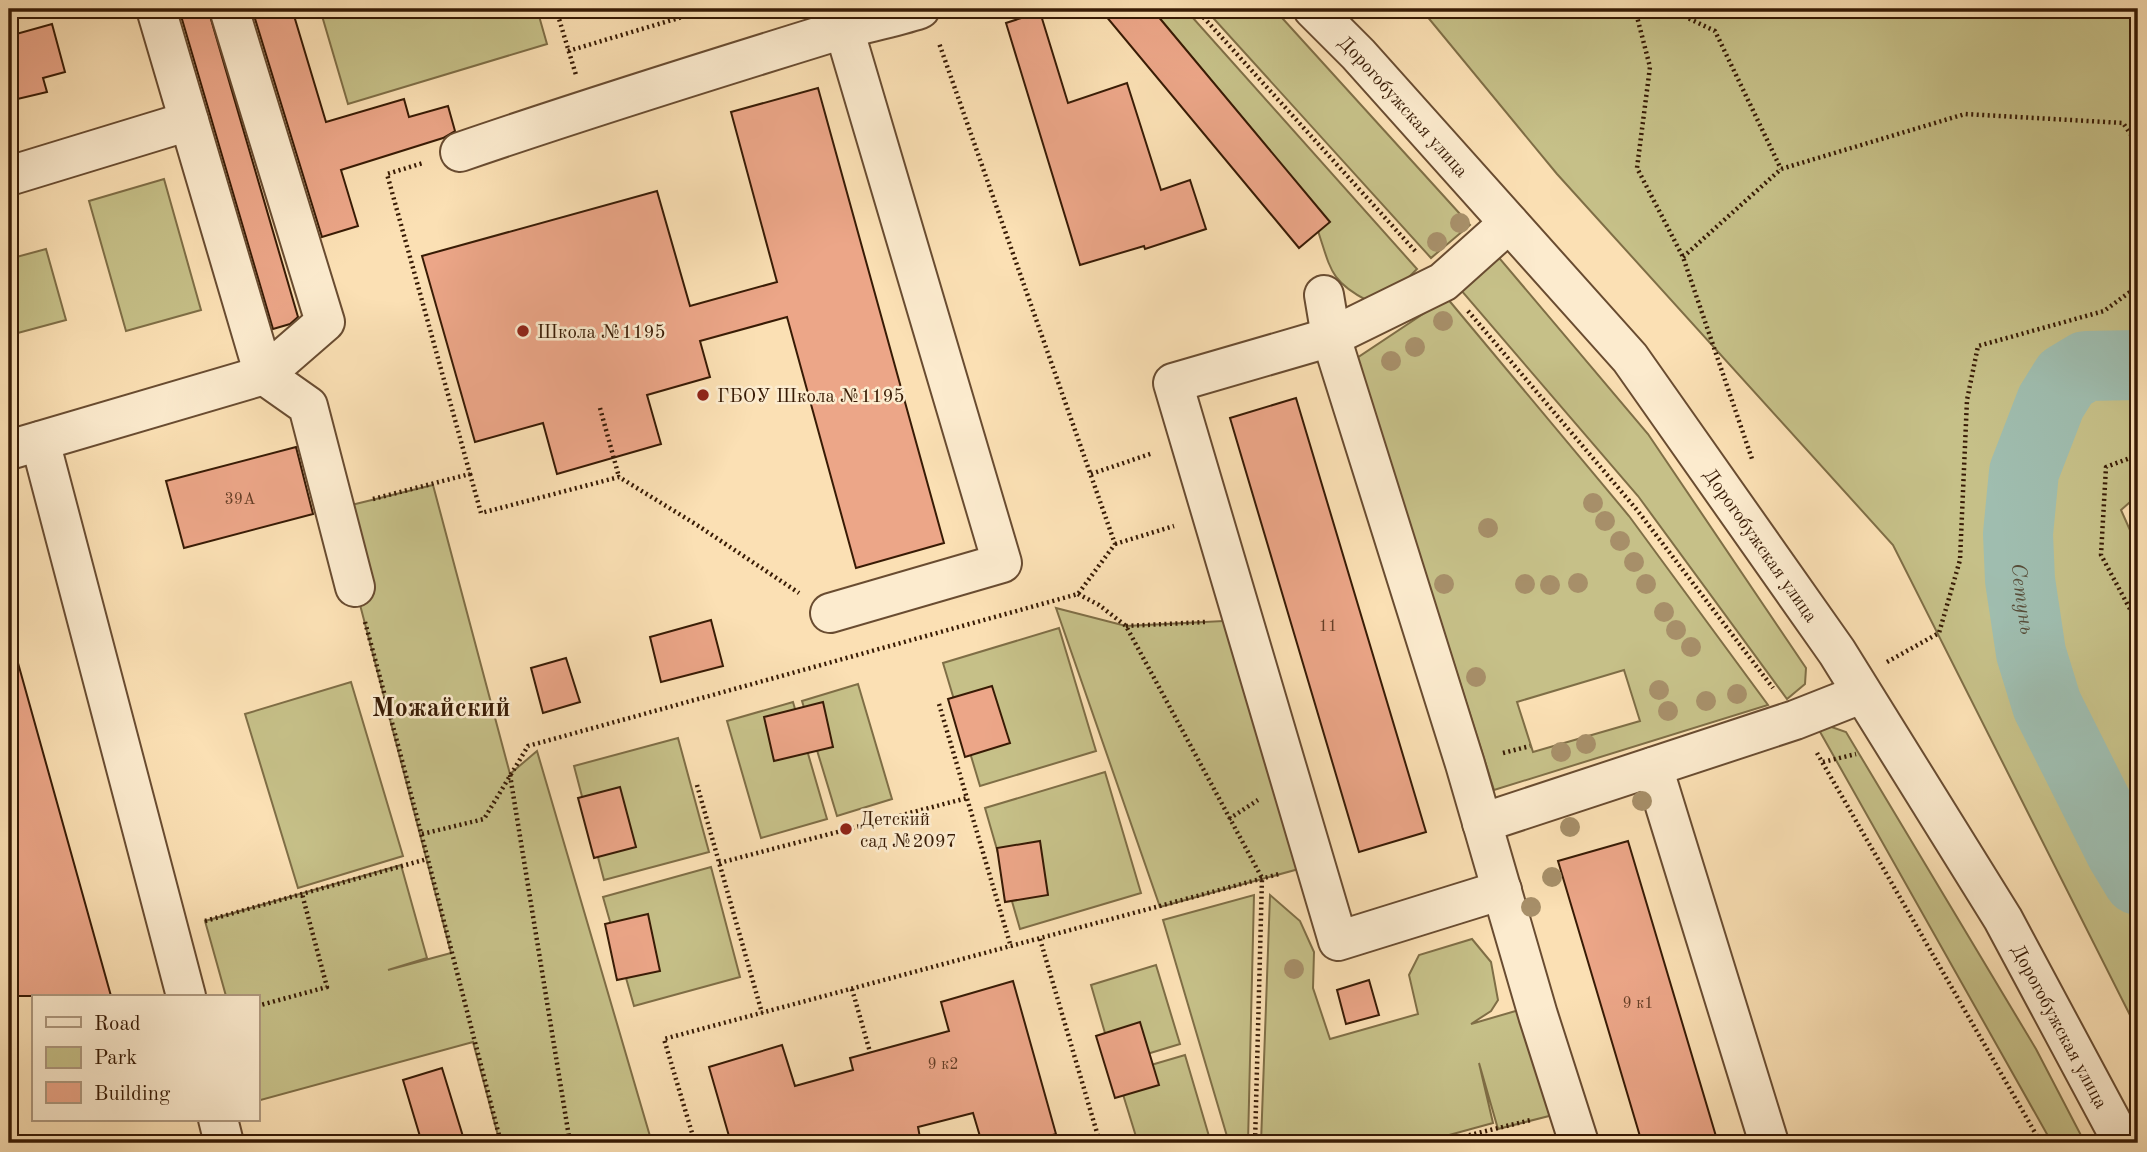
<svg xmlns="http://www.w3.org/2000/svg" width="2147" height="1152" font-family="'Old Standard TT',serif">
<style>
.green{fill:#c6c088;stroke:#7f6e46;stroke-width:2;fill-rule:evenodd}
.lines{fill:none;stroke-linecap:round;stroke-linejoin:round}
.river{stroke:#9fbdaf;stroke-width:70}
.building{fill:#eca688;stroke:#381b05;stroke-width:2}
.minor-casing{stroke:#694c31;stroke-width:42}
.path{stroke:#381b05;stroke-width:4.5;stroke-dasharray:2 3.5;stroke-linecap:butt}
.minor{stroke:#fcebce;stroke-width:38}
.tree{fill:#a78f69}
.poi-dot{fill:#8f2418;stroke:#fcebce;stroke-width:2.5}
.labels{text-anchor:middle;stroke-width:5;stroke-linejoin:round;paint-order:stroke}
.number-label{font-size:16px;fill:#653e26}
.street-label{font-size:19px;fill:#381b05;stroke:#fcebce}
.poi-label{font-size:19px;fill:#381b05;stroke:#fcebce;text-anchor:start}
.water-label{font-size:21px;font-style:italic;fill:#574c38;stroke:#fcebce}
.district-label{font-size:26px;font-weight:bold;fill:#381b05;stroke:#fcebce}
</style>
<rect width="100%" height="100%" fill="#fbe0b4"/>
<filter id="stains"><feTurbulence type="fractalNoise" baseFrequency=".00286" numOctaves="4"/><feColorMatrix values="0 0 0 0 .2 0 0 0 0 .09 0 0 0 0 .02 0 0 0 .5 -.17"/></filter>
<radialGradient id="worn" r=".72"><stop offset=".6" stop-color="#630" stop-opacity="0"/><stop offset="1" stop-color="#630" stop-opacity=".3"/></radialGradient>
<g class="green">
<path d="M320,9H537L547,44L348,104Z"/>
<path d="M1152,9H1185L1417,269L1393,293L1368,301C1330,281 1331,270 1318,231L1329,222Z"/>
<path d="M1205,9H1274L1470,225L1431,258Z"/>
<path d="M1421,9H2138V495L2121,510L2138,548V1031L1893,545L1557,174Z"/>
<path d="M164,179L201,310L126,331L89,201Z"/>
<path d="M46,249L66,320L14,334L9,315V259Z"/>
<path d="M1495,253L1648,434L1806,668L1805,684L1787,699L1638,496L1454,282Z"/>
<path d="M1447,298L1629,516L1768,705L1494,790L1357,358ZM1624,670L1640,721L1533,752L1517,702Z"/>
<path d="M433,485L510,774L537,751L652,1143H500L473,1042L257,1101V996H226L205,921L401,865L427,958L388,970L451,953L335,509Z"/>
<path d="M1056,608L1126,626L1243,620L1317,864L1160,907Z"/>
<path d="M1059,628L1096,751L980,786L943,663Z"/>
<path d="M351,682L403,856L298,888L245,714Z"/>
<path d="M858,684L892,799L837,816L802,701Z"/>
<path d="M793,702L827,819L761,838L727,721Z"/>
<path d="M1823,724L1846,732L2036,1049L2085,1143H2052L1819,730Z"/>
<path d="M678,738L709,852L604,880L574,766Z"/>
<path d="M1105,772L1141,893L1020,929L985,808Z"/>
<path d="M711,867L740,977L634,1006L603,897Z"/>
<path d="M1254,895L1248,1143H1229L1163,920Z"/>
<path d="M1270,895L1300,921L1314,952L1313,988L1330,1039L1418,1014L1409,975L1419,955L1472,939L1491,962L1498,1000L1491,1011L1471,1024L1519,1010L1553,1115L1498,1129L1479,1063L1493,1123L1420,1143H1261Z"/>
<path d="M1156,965L1180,1044L1114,1064L1091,985Z"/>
<path d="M1185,1055L1211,1143H1138L1117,1075Z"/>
</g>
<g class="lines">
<path class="river" id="s1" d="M2138,365L2086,366L2066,378L2051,402L2024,472L2018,534L2020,580L2031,653L2047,705L2121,852L2138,880"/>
</g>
<g class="building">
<path d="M179,9H208L298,317L290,324L273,329Z"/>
<path d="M252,9H292L326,122L404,99L409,117L448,106L455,131L443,138L341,170L358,226L322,237Z"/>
<path d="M1100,9H1152L1330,222L1299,248Z"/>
<path d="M1040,12L1068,103L1127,83L1161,190L1190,180L1206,229L1145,249L1144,246L1080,265L1006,23Z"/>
<path d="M52,24L65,72L43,78L47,92L9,101V36Z"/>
<path d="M818,88L944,543L856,568L787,317L700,341L710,377L647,395L661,444L557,474L543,423L475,442L422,256L657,191L690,306L777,282L731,112Z"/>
<path d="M1296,398L1426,832L1359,852L1230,418Z"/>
<path d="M296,447L313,514L184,548L166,481Z"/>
<path d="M711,620L723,666L661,682L650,637Z"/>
<path d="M566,658L580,702L543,713L531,668Z"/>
<path d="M18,663L111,996H9V664Z"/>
<path d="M992,686L1010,743L965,757L948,699Z"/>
<path d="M823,702L833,747L774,761L764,717Z"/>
<path d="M620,787L636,847L594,858L578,798Z"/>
<path d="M1040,841L1048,895L1005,902L997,848Z"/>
<path d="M1628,841L1718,1143H1642L1558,861Z"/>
<path d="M648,914L660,971L617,980L605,924Z"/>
<path d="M1369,980L1379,1015L1346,1024L1337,990Z"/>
<path d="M1013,981L1056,1134L1024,1143H982L973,1113L918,1127L921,1143H731L709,1067L782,1045L795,1086L853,1070L850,1058L949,1031L941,1002Z"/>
<path d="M1140,1022L1159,1085L1115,1098L1096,1036Z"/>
<path d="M442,1068L465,1143H422L403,1080Z"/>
</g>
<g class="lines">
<defs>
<g id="minor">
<path d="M156,9L264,375L308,406L355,587"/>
<path id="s2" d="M1313,9L1358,54L1630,358L1837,652L2003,919L2123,1143"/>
<path d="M460,152C582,110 704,72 827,34C858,24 890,19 920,9"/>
<path d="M9,176L189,121"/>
<path d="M1324,295L1331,337L1465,764L1538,1015L1579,1143"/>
<path d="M40,441L186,996"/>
<path d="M9,450L264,375L325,322L229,9"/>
<path d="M830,613L1002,563L844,29"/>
<path d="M1653,767L1769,1143"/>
<path d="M1482,823L1795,720L1861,694"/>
<path d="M1502,890L1338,941L1173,383L1331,337L1443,282L1509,223"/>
<path d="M218,1119L224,1143"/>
</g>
</defs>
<use href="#minor" class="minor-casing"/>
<g class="path">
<path d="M556,9L576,75"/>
<path d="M1196,9L1416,252"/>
<path d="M1635,9L1650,67L1637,168L1683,257L1752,459"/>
<path d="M1669,9L1715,31L1781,169"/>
<path d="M957,12L969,9"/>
<path d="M568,51L709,9"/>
<path d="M1683,257L1781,169L1965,114L2123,123L2138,145"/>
<path d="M1468,311L1637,510L1773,688"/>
<path d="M600,408L619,477"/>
<path d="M2138,455L2106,467L2101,555L2138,624"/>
<path d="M470,474L481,513L619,477L697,525L799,593"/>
<path d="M1091,474L1153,453"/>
<path d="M373,499L470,474L387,174L423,163"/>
<path d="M1115,544L1174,526"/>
<path d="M1078,594L1099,605L1126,626L1262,878L1255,1143"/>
<path d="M365,622C412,795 456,969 501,1143"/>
<path d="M1126,626L1205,622"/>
<path d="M1887,662L1939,633L1960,560L1967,400L1978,346L2104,311L2138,286"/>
<path d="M939,704L1011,947"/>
<path d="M1503,753L1530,746"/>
<path d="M1817,753L2041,1143"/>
<path d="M1823,762L1856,754"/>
<path d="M510,775L570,1143"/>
<path d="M697,785L762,1013"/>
<path d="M1229,819L1258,800"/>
<path d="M422,834L484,819L528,746L1078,594L1115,544L939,43"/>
<path d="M719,863L967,798"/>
<path d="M205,921L427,859"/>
<path d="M1040,939L1100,1143"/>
<path d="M852,989L870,1052"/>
<path d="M257,1006L327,987L302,894"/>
<path d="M695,1143L664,1039L1279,874"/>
<path d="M1437,1143L1531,1120"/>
</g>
<use href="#minor" class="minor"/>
</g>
<g class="tree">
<circle cx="1460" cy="223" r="10"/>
<circle cx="1437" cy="242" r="10"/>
<circle cx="1443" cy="321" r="10"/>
<circle cx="1415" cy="347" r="10"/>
<circle cx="1391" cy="361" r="10"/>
<circle cx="1593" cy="503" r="10"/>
<circle cx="1605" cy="521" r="10"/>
<circle cx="1488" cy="528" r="10"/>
<circle cx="1620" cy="541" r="10"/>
<circle cx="1634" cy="562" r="10"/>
<circle cx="1578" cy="583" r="10"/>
<circle cx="1444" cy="584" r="10"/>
<circle cx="1525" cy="584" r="10"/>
<circle cx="1646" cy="584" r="10"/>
<circle cx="1550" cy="585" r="10"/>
<circle cx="1664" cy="612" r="10"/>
<circle cx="1676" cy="630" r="10"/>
<circle cx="1691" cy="647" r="10"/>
<circle cx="1476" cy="677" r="10"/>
<circle cx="1659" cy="690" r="10"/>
<circle cx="1737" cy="694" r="10"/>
<circle cx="1706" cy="701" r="10"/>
<circle cx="1668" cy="711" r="10"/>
<circle cx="1586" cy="744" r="10"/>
<circle cx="1561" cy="752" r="10"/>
<circle cx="1642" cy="801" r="10"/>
<circle cx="1570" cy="827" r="10"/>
<circle cx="1552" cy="877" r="10"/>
<circle cx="1531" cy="907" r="10"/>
<circle cx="1294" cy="969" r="10"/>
</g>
<g class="poi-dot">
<circle cx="523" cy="331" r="7"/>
<circle cx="703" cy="395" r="7"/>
<circle cx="846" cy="829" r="7"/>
</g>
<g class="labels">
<g class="number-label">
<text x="240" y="504">39А</text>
<text x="1328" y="631">11</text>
<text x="1638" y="1008">9 к1</text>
<text x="943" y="1069">9 к2</text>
</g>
<g class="street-label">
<text dy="7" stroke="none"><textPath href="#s2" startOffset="133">Дорогобужская улица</textPath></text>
<text dy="7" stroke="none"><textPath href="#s2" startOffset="700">Дорогобужская улица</textPath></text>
<text dy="7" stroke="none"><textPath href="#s2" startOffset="1267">Дорогобужская улица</textPath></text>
</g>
<g class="poi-label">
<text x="537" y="338">Школа №1195</text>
<text x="717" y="402">ГБОУ Школа №1195</text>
<text x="860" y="825">Детский<tspan x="860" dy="22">сад №2097</tspan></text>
</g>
<g class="water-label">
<text dy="7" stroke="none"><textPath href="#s1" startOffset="306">Сетунь</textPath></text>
</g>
<g class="district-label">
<text x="441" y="716">Можайский</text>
</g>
</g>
<rect width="2147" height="1152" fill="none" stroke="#fbe0b4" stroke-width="35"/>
<rect x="10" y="10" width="2126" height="1131" fill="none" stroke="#381b05" stroke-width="3.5"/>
<rect x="18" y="18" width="2112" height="1117" fill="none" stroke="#381b05" stroke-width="2"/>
<rect x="32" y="995" width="228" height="126" fill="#fcebce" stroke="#ae987e" stroke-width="2"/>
<rect x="46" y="1017" width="35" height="10" fill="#fcebce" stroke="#ae987e" stroke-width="2"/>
<text x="94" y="1030" font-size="21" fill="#381b05">Road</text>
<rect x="46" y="1047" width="35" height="21" fill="#c6c088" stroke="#ae987e" stroke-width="2"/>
<text x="94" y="1064" font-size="21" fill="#381b05">Park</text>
<rect x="46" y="1082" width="35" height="21" fill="#eca688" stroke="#ae987e" stroke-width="2"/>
<text x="94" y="1100" font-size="21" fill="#381b05">Building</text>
<rect width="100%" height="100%" filter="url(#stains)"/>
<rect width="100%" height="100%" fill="url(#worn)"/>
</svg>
